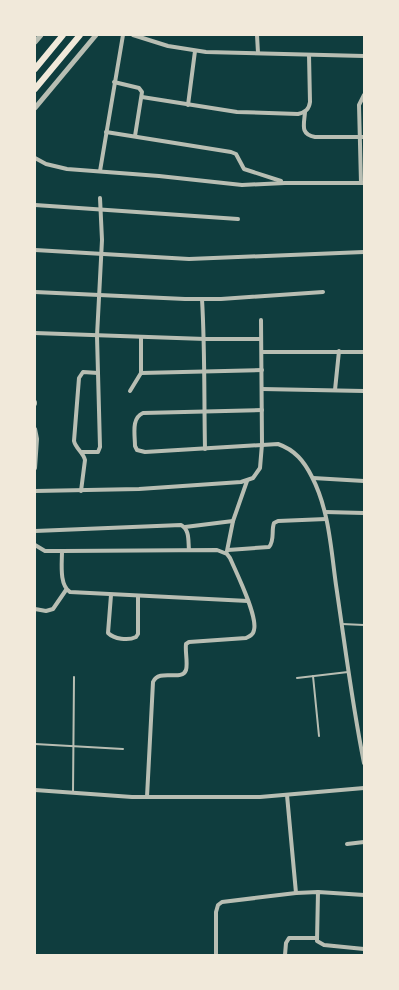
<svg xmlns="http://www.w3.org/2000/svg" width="399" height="990" font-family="Commissioner,sans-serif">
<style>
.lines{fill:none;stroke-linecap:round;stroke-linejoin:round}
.service{stroke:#b8beb3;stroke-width:2}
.minor{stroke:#b8beb3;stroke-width:4}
.tertiary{stroke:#b8beb3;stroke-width:5}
.trunk{stroke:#f1e9da;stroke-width:6}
</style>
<rect width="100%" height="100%" fill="#0f3d3e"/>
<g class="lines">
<g class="service">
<path d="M342,624L364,625"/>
<path d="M313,676L319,736"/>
<path d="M297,678L348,672"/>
<path d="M35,744L123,749"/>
<path d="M73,793L74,677"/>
</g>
<g class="minor">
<path d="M133,35L168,46L206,52L364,56"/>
<path d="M257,35L258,53"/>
<path d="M114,82L139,88L142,92L135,136"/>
<path d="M142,97L237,112L298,114C306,112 309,109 310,102L309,55"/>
<path d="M188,105L195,51"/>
<path d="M305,112C304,125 300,134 315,137H364"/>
<path d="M106,132L231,152L236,154L244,169L281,181"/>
<path d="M35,158L46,164L67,169L159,176L242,185L285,183H364"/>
<path d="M100,171L123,35"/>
<path d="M361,183L359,105L364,95"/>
<path d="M35,205L238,219"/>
<path d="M35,250L189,259L364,252"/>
<path d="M35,292L185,299H221L323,292"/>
<path d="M202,299C205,349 204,399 205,449"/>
<path d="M35,333L205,339H261"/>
<path d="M262,352H364"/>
<path d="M141,373L262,370"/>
<path d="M262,389L364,391"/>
<path d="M335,390L339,351"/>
<path d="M130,391L141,373V337"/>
<path d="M35,404V402"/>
<path d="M262,410L143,413C131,418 135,435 135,446L137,450L145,452L278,444C295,450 304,461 312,477C329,510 331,549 336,585C345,645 352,704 364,763"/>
<path d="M35,429L37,439L35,468"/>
<path d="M82,452H98L100,447L97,336L102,240L100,198"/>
<path d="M313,478L364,481"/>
<path d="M35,491L139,489L241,482L253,478L260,468L262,444L261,320"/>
<path d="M81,491L85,460C83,452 76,449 74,441L79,378L83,372L98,373"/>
<path d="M325,512L364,513"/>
<path d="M185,527L233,521"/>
<path d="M35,531L181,525C190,530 188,541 189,550"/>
<path d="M35,545L45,551H62L217,550L227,554L230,558C236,572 258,616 254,630C253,635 250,636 246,638L189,642L186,644C185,652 188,663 186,670C182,682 159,668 153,682L147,797"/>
<path d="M228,550L269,547C275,540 271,531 274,523L278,521L326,519"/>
<path d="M62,551C62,563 59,585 70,592L248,601"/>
<path d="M227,551L233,521L247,481"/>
<path d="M111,595L108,633C114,639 128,641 136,637L138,634V596"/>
<path d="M35,609L46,611L53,609L66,590"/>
<path d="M35,790L132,797H260L364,788"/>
<path d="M347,844L364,842"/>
<path d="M318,892L317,941L324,945L364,949"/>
<path d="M296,893L318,892L364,895"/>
<path d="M216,955V912L218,905L222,902L296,893L287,795"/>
<path d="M285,955L286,943L289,938H316"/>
</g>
<g class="tertiary">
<path d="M35,42L41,35"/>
<path d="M35,108L96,35"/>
</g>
<g class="trunk">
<path d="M35,69L63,35"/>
<path d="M35,89L80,35"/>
</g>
</g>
<rect width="399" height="990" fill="none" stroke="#f1e9da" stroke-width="72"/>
</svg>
